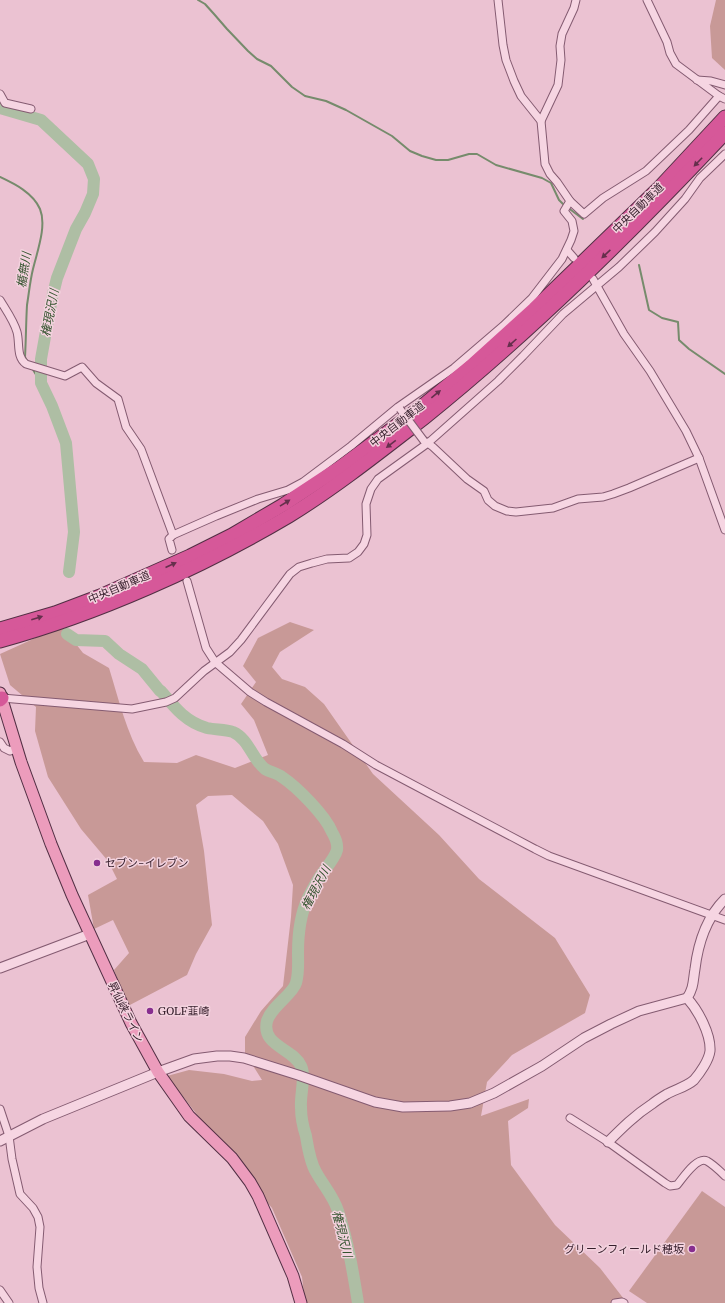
<svg xmlns="http://www.w3.org/2000/svg" width="725" height="1303" font-family="Merriweather,'Noto Sans JP',serif">
<style>
.green{fill:#c89997}
.lines{fill:none;stroke-linecap:round;stroke-linejoin:round}
.stream{stroke:#768b6c;stroke-width:2}
.river{stroke:#aebea4;stroke-width:12}
.minor-casing{stroke:#845b71;stroke-width:9}
.tertiary-casing{stroke:#845b71;stroke-width:11}
.primary-casing{stroke:#522f44;stroke-width:13}
.motorway-casing{stroke:#522f44;stroke-width:15}
.minor{stroke:#f6d5e2;stroke-width:7}
.tertiary{stroke:#f6d5e2;stroke-width:9}
.primary{stroke:#ec9cbc;stroke-width:11}
.motorway{stroke:#d65899;stroke-width:13}
.minor-bridge-casing{stroke:#845b71;stroke-width:9;stroke-linecap:butt}
.minor-bridge{stroke:#f6d5e2;stroke-width:7}
.oneway{fill:#652f4c}
.poi-dot{fill:#872e8f;stroke:#f3d2de;stroke-width:1.5}
.labels{text-anchor:middle;stroke-width:3;stroke-linejoin:round;paint-order:stroke}
.street-label{font-size:11px;fill:#351e2b;stroke:#f3d2de}
.poi-label{font-size:11px;fill:#351e2b;stroke:#f3d2de;text-anchor:start}
.water-label{font-size:12px;font-style:italic;fill:#33532e;stroke:#f3d2de}
</style>
<rect width="100%" height="100%" fill="#ebc2d2"/>
<g class="green">
<path d="M716,0H725V70L712,58L710,26Z"/>
<path d="M290,622L314,630L280,652L272,667L282,679L305,687L324,704L373,774L439,835L479,879L555,938L590,995L585,1013L512,1055L487,1082L481,1116L529,1099L528,1108L508,1121L511,1165L555,1225L600,1268L627,1303H305L302,1277L272,1208L247,1179L167,1076L189,1070L224,1074L252,1081L262,1080L245,1053V1037L261,1011L283,986L291,917L293,885L278,844L263,821L232,795L208,796L196,805L204,851L212,925L196,954L187,975L128,1006L114,970L129,953L113,920L94,929L88,895L117,879L108,861L81,829L48,777L35,731L36,707L10,685L0,654L62,626L83,653L109,668C119,700 126,732 144,762L177,763L196,755L235,768L268,755L254,720L241,704L256,682L243,666L258,638Z"/>
<path d="M702,1191L725,1207V1303H647L629,1291Z"/>
</g>
<g class="lines">
<g class="stream">
<path d="M198,0L205,4L214,14L227,29L248,51L257,59L271,66L292,87L305,96L326,101L346,110L392,136L410,151L422,156L436,160H448L469,154H477L496,165L542,178L551,183L559,200L563,204L583,219"/>
<path d="M0,177C15,184 33,193 40,209C47,226 37,252 33,269C30,281 29,293 27,305C26,322 26,340 25,357L27,361"/>
<path d="M639,265L649,310L662,318L678,322L679,340L689,349L725,374"/>
<path d="M32,368L41,383"/>
</g>
<g class="river">
<path d="M0,108L41,120L88,164L94,179L93,194L85,213L76,229L57,278L52,298L41,359V383L52,406L66,443L74,532L69,572"/>
<path d="M67,634L76,640L105,641L119,654L142,669L160,691H161C175,708 186,722 207,728C216,730 225,729 233,732C249,739 252,759 265,769C270,772 277,773 282,777C297,787 325,815 332,832C335,837 338,843 337,850C335,858 326,868 321,875C316,882 312,890 308,898C300,915 298,934 298,953C298,963 299,973 296,983C293,994 271,1007 267,1021C261,1046 293,1048 301,1066C306,1076 300,1095 301,1107C301,1117 303,1127 306,1136C308,1148 310,1162 316,1172C323,1185 334,1197 338,1211C348,1241 353,1272 358,1303"/>
</g>
<defs>
<g id="minor">
<path d="M647,0L667,42L670,53L676,64L719,96L725,99"/>
<path d="M697,80L711,81L725,85"/>
<path d="M0,94L5,103L31,109"/>
<path d="M541,121L558,85L561,60L560,46L562,34L574,8L576,0"/>
<path d="M570,201L584,214L603,198L646,171L689,130L719,96"/>
<path d="M567,250L574,258"/>
<path d="M593,279L624,334L650,371L686,431L699,458L725,530"/>
<path d="M0,300C6,310 14,321 17,332C20,343 16,357 26,364L65,376L82,367L96,383L118,399L126,427L141,449L173,535"/>
<path d="M425,441L433,447L467,479L484,491L488,500L495,506L507,511L516,512L553,508L578,499L603,497L613,494L629,488L699,458"/>
<path d="M172,550L169,539L173,535L216,516L258,499L288,490L303,482L351,446L398,407L454,368L503,326L532,298L562,259L571,240L574,231L572,221L564,211L570,201L557,182L550,174L545,164L541,121L521,96L514,81L506,60L503,45L498,0"/>
<path d="M187,581L206,648L215,662L250,692L266,702L343,744L376,765L535,849L549,856L725,920"/>
<path d="M2,698L132,709L166,702L175,698L204,671L230,652L241,640L290,574L299,567L312,563L327,559L349,558L358,552L364,544L367,535L366,504L371,489L378,479L428,443L498,381L523,356L563,314L619,267L655,232L685,199L700,178L725,154"/>
<path d="M0,742L4,748L10,751L16,748"/>
<path d="M0,1109L9,1136L12,1159L20,1194L33,1208L38,1217L40,1227L37,1267L39,1288L43,1303"/>
<path d="M570,1118L608,1142L665,1183L670,1186L677,1185C683,1178 697,1156 707,1161C714,1165 720,1171 725,1176"/>
<path d="M0,1290L9,1303"/>
<path d="M615,1303L622,1302L624,1303"/>
</g>
<g id="tertiary">
<path d="M0,968L90,934"/>
<path d="M0,1141L43,1119L158,1072L194,1059L217,1056H230L244,1058L298,1075L375,1102L403,1107L450,1106L470,1103L494,1093L542,1066L584,1038L611,1024L639,1011L687,998C694,988 693,980 695,969C698,944 707,917 725,899"/>
<path d="M608,1142C622,1128 635,1115 652,1104C657,1100 662,1097 667,1094C676,1089 686,1087 694,1080C700,1073 709,1060 710,1051C711,1034 698,1010 687,998"/>
</g>
<path id="primary" d="M0,693L21,762L51,844L72,895L131,1023L158,1072L189,1116L232,1158L250,1182L258,1196L293,1276L301,1303"/>
<g id="motorway">
<path d="M0,629L55,613L100,596L190,556L232,535L283,505L339,468L416,411L471,366L534,309L658,189L725,117"/>
<path d="M0,641C98,614 201,568 289,516C336,487 380,452 424,418C532,331 630,234 725,133"/>
<path d="M0,700L2,698"/>
</g>
</defs>
<use href="#minor" class="minor-casing"/>
<use href="#tertiary" class="tertiary-casing"/>
<use href="#primary" class="primary-casing"/>
<use href="#motorway" class="motorway-casing"/>
<use href="#minor" class="minor"/>
<use href="#tertiary" class="tertiary"/>
<use href="#primary" class="primary"/>
<use href="#motorway" class="motorway"/>
<defs>
<path id="minor-bridge" d="M400,409L424,441"/>
</defs>
<use href="#minor-bridge" class="minor-bridge-casing"/>
<use href="#minor-bridge" class="minor-bridge"/>
</g>
<defs><path id="oneway-solid" d="M-6-.8H1V-3.2L6.5 0L1 3.2V.8H-6Z"/></defs>
<g class="oneway">
<use href="#oneway-solid" transform="translate(698 162) rotate(134)"/>
<use href="#oneway-solid" transform="translate(606 254) rotate(137)"/>
<use href="#oneway-solid" transform="translate(512 343) rotate(138)"/>
<use href="#oneway-solid" transform="translate(436 394) rotate(-39)"/>
<use href="#oneway-solid" transform="translate(391 444) rotate(143)"/>
<use href="#oneway-solid" transform="translate(285 503) rotate(-32)"/>
<use href="#oneway-solid" transform="translate(171 565) rotate(-24)"/>
<use href="#oneway-solid" transform="translate(37 618) rotate(-17)"/>
</g>
<g class="poi-dot">
<circle cx="97" cy="863" r="4"/>
<circle cx="150" cy="1011" r="4"/>
<circle cx="692" cy="1249" r="4"/>
</g>
<g class="labels">
<g class="street-label">
<text transform="translate(638 208) rotate(-44)" y="4">中央自動車道</text>
<text transform="translate(397 424) rotate(-38)" y="4">中央自動車道</text>
<text transform="translate(119 587) rotate(-23)" y="4">中央自動車道</text>
<text transform="translate(126 1012) rotate(64)" y="4">昇仙峡ライン</text>
</g>
<g class="poi-label">
<text x="105" y="867">セブン-イレブン</text>
<text x="158" y="1015">GOLF韮崎</text>
<text x="684" y="1253" text-anchor="end">グリーンフィールド穂坂</text>
</g>
<g class="water-label">
<text transform="translate(24 270) rotate(-81)" y="4">楯無川</text>
<text transform="translate(50 313) rotate(-79)" y="4">権現沢川</text>
<text transform="translate(316 888) rotate(-62)" y="4">権現沢川</text>
<text transform="translate(342 1234) rotate(76)" y="4">権現沢川</text>
</g>
</g>
</svg>
